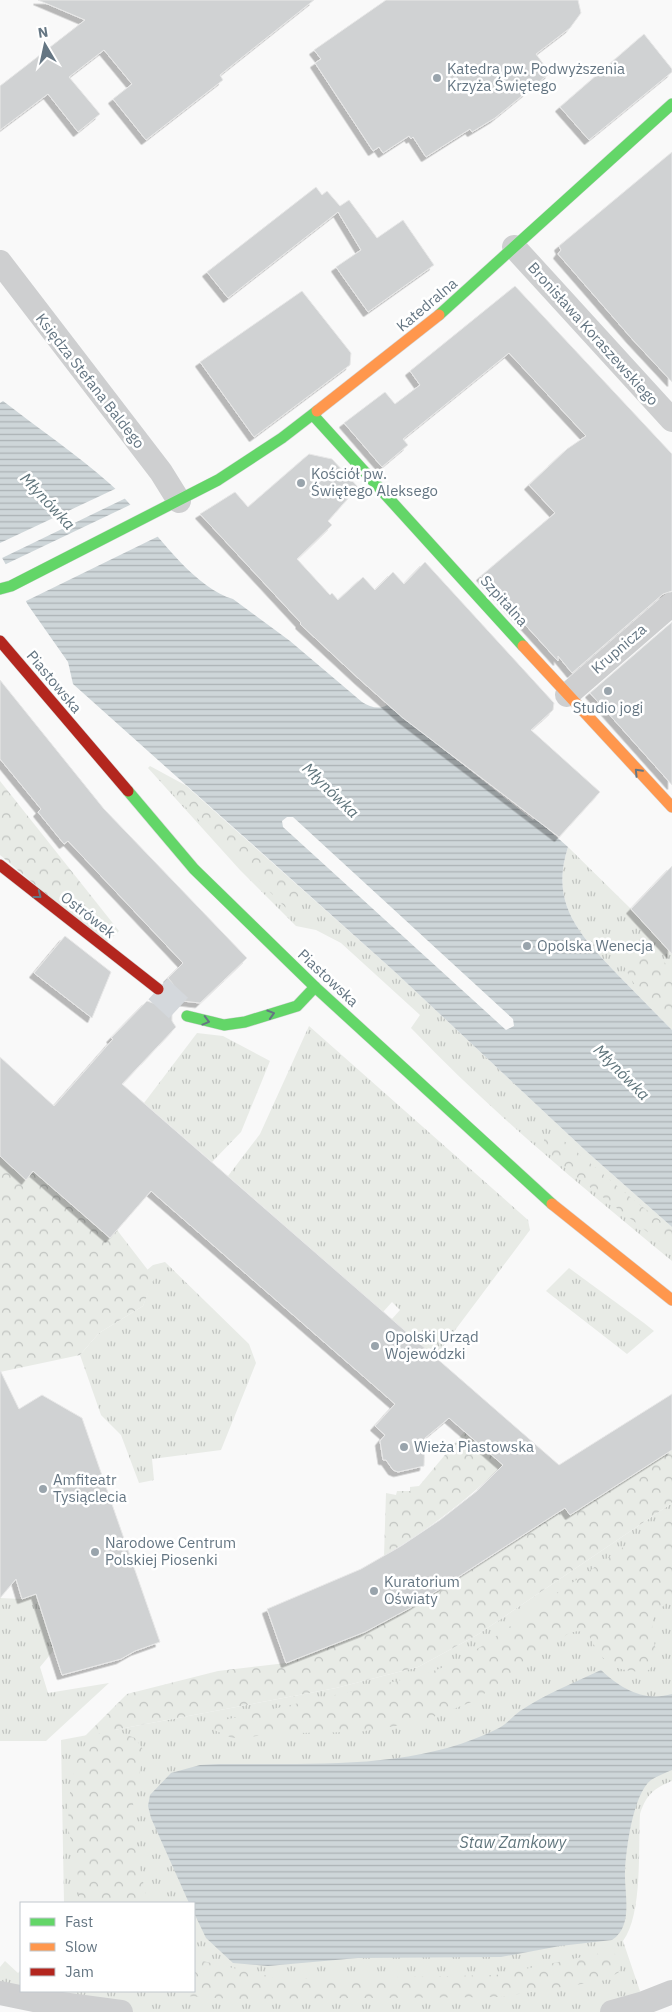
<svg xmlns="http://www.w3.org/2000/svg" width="672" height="2012" font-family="'IBM Plex Sans',sans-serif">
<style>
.grass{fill:url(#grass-tufts)}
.forest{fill:url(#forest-crowns)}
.water{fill:url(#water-rules);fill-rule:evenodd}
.pier{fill:#f9f9f9}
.building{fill:#d0d2d3;stroke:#e8e8e8;filter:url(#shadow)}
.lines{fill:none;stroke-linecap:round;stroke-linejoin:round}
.secondary-tunnel{stroke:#d4d8dc;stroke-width:28;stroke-dasharray:28 14;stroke-linecap:butt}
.fast-casing{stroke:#d5d6d7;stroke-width:12}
.slow-casing{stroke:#d5d6d7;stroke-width:12}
.jam-casing{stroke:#d5d6d7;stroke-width:12}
.street{stroke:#cecfd0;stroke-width:24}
.fast{stroke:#63d668;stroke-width:11}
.slow{stroke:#ff974d;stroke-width:11}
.jam{stroke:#b3261e;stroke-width:11}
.oneway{stroke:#657683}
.poi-dot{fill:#99a4ac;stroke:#fff;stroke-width:2}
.labels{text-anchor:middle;stroke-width:5;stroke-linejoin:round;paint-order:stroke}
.poi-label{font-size:15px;fill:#657683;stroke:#fff;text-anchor:start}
.street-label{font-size:15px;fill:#657683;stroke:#fff}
.water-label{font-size:16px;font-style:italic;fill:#60757c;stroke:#fff}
</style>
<defs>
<pattern id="grass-tufts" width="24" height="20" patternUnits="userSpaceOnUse" patternTransform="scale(1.25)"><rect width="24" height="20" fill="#e8ebe6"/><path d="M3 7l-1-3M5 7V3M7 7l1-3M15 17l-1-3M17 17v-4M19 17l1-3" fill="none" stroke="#c0c3c0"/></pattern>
<pattern id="forest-crowns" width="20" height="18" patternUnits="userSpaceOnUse" patternTransform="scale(1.25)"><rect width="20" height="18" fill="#e8ebe6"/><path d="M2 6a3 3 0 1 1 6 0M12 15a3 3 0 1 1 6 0" fill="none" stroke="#c0c3c0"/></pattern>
<pattern id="water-rules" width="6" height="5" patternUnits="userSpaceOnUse" patternTransform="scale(1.25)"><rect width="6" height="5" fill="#ced6d9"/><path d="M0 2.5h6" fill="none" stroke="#abb2b5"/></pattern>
<filter id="shadow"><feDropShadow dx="-4.5" dy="4.5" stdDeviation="0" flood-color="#0004"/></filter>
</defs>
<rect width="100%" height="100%" fill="#f9f9f9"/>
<g class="grass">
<path d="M150,766L185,785L394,971L586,1151L672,1227V1261C582,1187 491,1112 411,1028L420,1015L341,943L316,930L296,926L240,870L148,768Z"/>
<path d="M568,847L631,909L672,954V1030C654,1012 636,993 618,975C581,936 549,905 568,847Z"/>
<path d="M309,1026L528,1220L530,1230L435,1357L391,1320L400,1310L392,1302L383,1312L228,1176L260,1134Z"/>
<path d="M197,1033L223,1036L270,1061L241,1132L212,1162L144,1103Z"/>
<path d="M165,1262L249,1344L256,1363L221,1450L152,1459L154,1480L139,1483L121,1435L101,1415L80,1355L99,1333L143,1306L153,1278L147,1270L153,1265Z"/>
<path d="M569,1268L644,1323L654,1331L627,1354L546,1291Z"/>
<path d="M672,1503V1781C654,1788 646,1795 640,1814C638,1848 643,1914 623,1941L644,2003L612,2012H121L0,1993V1967L5,1961L18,1973L21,1970V1991H194V1903H64L61,1740L336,1688L418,1667L477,1635Z"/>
<path d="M36,1594L54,1650L40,1667L48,1693L109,1683L46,1741H0V1598L22,1599Z"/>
</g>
<g class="forest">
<path d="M0,781L119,931L105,944L0,855Z"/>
<path d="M180,784L185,785L299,889L302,905L286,908L174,795L173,790Z"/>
<path d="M628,937L642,940L672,970V1023C652,1003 607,968 628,937Z"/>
<path d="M546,1135H554L564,1141L636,1202L672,1229V1251L555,1160L544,1148V1138Z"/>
<path d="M0,1156L26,1179L33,1171L110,1238L117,1230L154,1278L143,1306L99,1333L80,1355L0,1372Z"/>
<path d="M464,1432L503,1465C467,1500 428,1530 384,1556L386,1493L396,1495L397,1491H410V1487L419,1486Z"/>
<path d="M672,1450V1503L477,1635L418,1667L336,1688L114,1730L135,1738L144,1751L133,1803L138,1860L148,1903H79V1881L69,1832L68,1805L75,1762L85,1745L111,1732L85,1736L127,1694L218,1671L286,1663L365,1632L410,1608L453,1582L565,1508L570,1514Z"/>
<path d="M672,1513V1598L652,1616C652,1623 652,1630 653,1637C656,1653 662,1660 646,1672C611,1671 604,1664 588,1634L578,1631L569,1633L474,1701L420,1722L359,1732L296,1733L232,1738L214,1730L215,1722L423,1675L449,1665L482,1646Z"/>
<path d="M606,1952L615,1954L620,1960L619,1972L606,1980L500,1997L233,1999L186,1996L173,1991H194V1959L281,1979L451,1976L496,1975Z"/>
</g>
<g class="water">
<path d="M3,401C38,428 76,454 109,483C145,514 187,586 233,599L290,641L362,702C370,707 379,710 387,705L533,820L535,818L568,847C549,905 581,936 618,975C636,993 654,1012 672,1030V1227L586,1151L394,971L73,684L68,662L28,605L0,554V403ZM287,817H293L513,1019L514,1026L506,1030L283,827L282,821Z"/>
<path d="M601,1670C621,1689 644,1702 672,1694V1770C665,1773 657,1776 651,1780C633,1794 626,1849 625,1871C624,1893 634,1926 612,1940L560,1946L501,1957L358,1958L268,1966L233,1963L206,1938L194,1913V1903H189L151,1818L148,1806L150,1795L171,1773L200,1765L219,1764C311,1763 415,1771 499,1728C507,1724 513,1716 520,1711C545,1694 574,1683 601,1670Z"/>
</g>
<g class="pier">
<path d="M117,488L126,498L0,559V543Z"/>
<path d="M132,504L161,535L24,602L4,565Z"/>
</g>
<g class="building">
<path d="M38,0H314L220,75L223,80L146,140L113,99L132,84L104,50L69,77L100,114L78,132L48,94L0,130V86L85,20Z"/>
<path d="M386,0H578L581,13L570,28L536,54L550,73L495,118L472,132L470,129L426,157L413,137L411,139L409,136L383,153L379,147L373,151L315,63L321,59L314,50Z"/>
<path d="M644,34L672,69V72L589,140L560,107Z"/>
<path d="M672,152V382L632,339L558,254L561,250L559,246Z"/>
<path d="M316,187L322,195L327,191L340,206L349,200L377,238L403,220L434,265L368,312L336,267L361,250L338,212L228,298L207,272Z"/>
<path d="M515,286L672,454V591L663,594L572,673L558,656V661L481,576L555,513L529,485L567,449L586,436L509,353L403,439L408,445L382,467L344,423L385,392L395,404L420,385L410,371Z"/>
<path d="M302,291L351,353L350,365L254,437L200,362Z"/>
<path d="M309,454L332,459L358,487L328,521L332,525L297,559L330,595L332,593L338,600L363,577L375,590L393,572L404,584L425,562L554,703L553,710L531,730L600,792L559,837L403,718L358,678L300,624L301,623L200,514L235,492L248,507Z"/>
<path d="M672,622V785L590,693Z"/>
<path d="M0,680L104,809L247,958L200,1003L183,1001L176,1005L172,1013V1021L176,1027L122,1084L559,1465L672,1394V1450L570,1515L565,1508L410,1608L365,1632L286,1663L267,1609L361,1569L401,1546L440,1520L477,1491L503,1465L449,1418L425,1438L424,1466L398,1472L393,1470L386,1460H383L380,1441L385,1435L375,1426L395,1404L151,1191L110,1238L33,1171L26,1180L0,1156V1057L54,1106L113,1039L111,1038L147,1001L156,1004H163L170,999L173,991V984L168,978L183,963L68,841L64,844L38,812L41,809L0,759Z"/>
<path d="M672,866V954L631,909Z"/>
<path d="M65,936L111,972L92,1018L34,973Z"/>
<path d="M0,1370L19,1409L42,1395L82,1418L160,1642L135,1651L121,1659L62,1675L36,1594L22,1599L16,1579L0,1598Z"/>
</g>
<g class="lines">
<path class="secondary-tunnel" d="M158,989L187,1016"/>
<defs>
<g id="fast">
<path d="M439,315L672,104"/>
<path d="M313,415L523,646"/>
<path d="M0,589L11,586L218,480L282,438L317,411"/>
<path d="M128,791L194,869L315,987L552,1204"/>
<path d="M187,1016L224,1025L245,1022L297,1006L315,987"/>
</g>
<g id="slow">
<path d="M317,411L439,315"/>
<path d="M523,646L672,807"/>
<path d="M552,1204L672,1300"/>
</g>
<g id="jam">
<path d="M0,641L128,791"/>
<path d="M0,865L158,989"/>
</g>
</defs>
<use href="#fast" class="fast-casing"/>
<use href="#slow" class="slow-casing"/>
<use href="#jam" class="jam-casing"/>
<g class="street">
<path d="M514,247L672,420"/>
<path d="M0,262L161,472L179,501"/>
<path d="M567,695L672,604"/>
<path d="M0,1993L39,2001L121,2012"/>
<path d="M612,2012L644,2003L672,1992"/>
</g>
<use href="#fast" class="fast"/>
<use href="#slow" class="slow"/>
<use href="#jam" class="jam"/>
</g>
<defs><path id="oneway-chevron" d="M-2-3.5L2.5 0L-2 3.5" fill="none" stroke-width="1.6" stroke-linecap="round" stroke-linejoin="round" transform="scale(1.25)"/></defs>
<g class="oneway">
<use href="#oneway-chevron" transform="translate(638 772) rotate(-134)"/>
<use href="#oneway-chevron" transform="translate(38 895) rotate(38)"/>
<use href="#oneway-chevron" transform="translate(271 1014) rotate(-17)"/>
<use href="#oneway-chevron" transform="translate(206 1021) rotate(15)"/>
</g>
<g class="poi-dot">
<circle cx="437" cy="78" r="5"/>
<circle cx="301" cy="483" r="5"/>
<circle cx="608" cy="691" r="5"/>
<circle cx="527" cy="946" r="5"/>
<circle cx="375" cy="1346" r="5"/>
<circle cx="404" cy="1447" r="5"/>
<circle cx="43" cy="1489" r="5"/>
<circle cx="95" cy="1552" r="5"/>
<circle cx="374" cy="1591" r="5"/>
</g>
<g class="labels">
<g class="poi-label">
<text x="447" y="74">Katedra pw. Podwyższenia<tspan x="447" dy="17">Krzyża Świętego</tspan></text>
<text x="311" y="479">Kościół pw.<tspan x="311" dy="17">Świętego Aleksego</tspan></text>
<text x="608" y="713" text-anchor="middle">Studio jogi</text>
<text x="537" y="951">Opolska Wenecja</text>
<text x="385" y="1342">Opolski Urząd<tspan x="385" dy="17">Wojewódzki</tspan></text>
<text x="414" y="1452">Wieża Piastowska</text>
<text x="53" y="1485">Amfiteatr<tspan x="53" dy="17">Tysiąclecia</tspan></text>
<text x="105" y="1548">Narodowe Centrum<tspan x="105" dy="17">Polskiej Piosenki</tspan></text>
<text x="384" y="1587">Kuratorium<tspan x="384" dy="17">Oświaty</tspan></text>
</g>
<g class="street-label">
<text transform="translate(427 305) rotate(-40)" y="5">Katedralna</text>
<text transform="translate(593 334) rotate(48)" y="5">Bronisława Koraszewskiego</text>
<text transform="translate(90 381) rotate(52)" y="5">Księdza Stefana Baldego</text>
<text transform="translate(504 601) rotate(48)" y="5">Szpitalna</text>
<text transform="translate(619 649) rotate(-41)" y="5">Krupnicza</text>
<text transform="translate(54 682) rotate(50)" y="5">Piastowska</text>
<text transform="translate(88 915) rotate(38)" y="5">Ostrówek</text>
<text transform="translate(328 978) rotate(43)" y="5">Piastowska</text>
</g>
<g class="water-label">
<text transform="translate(48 501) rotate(47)" y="6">Młynówka</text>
<text transform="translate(331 790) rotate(44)" y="6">Młynówka</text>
<text transform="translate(622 1072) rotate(45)" y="6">Młynówka</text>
<text x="513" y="1848">Staw Zamkowy</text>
</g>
</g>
<rect x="20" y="1902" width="175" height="90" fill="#ffffff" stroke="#c1c8cd"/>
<rect x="30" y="1918" width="25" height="8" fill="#63d668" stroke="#c1c8cd"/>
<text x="65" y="1927" font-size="15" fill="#657683">Fast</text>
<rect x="30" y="1943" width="25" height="8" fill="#ff974d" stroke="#c1c8cd"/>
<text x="65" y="1952" font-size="15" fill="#657683">Slow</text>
<rect x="30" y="1968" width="25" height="8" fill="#b3261e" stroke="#c1c8cd"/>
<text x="65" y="1977" font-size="15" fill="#657683">Jam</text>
<g transform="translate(45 45) rotate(351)" stroke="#ffffff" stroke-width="4" paint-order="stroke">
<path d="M0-4L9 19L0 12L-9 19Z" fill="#657683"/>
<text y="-8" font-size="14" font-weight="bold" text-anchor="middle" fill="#657683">N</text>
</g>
</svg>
